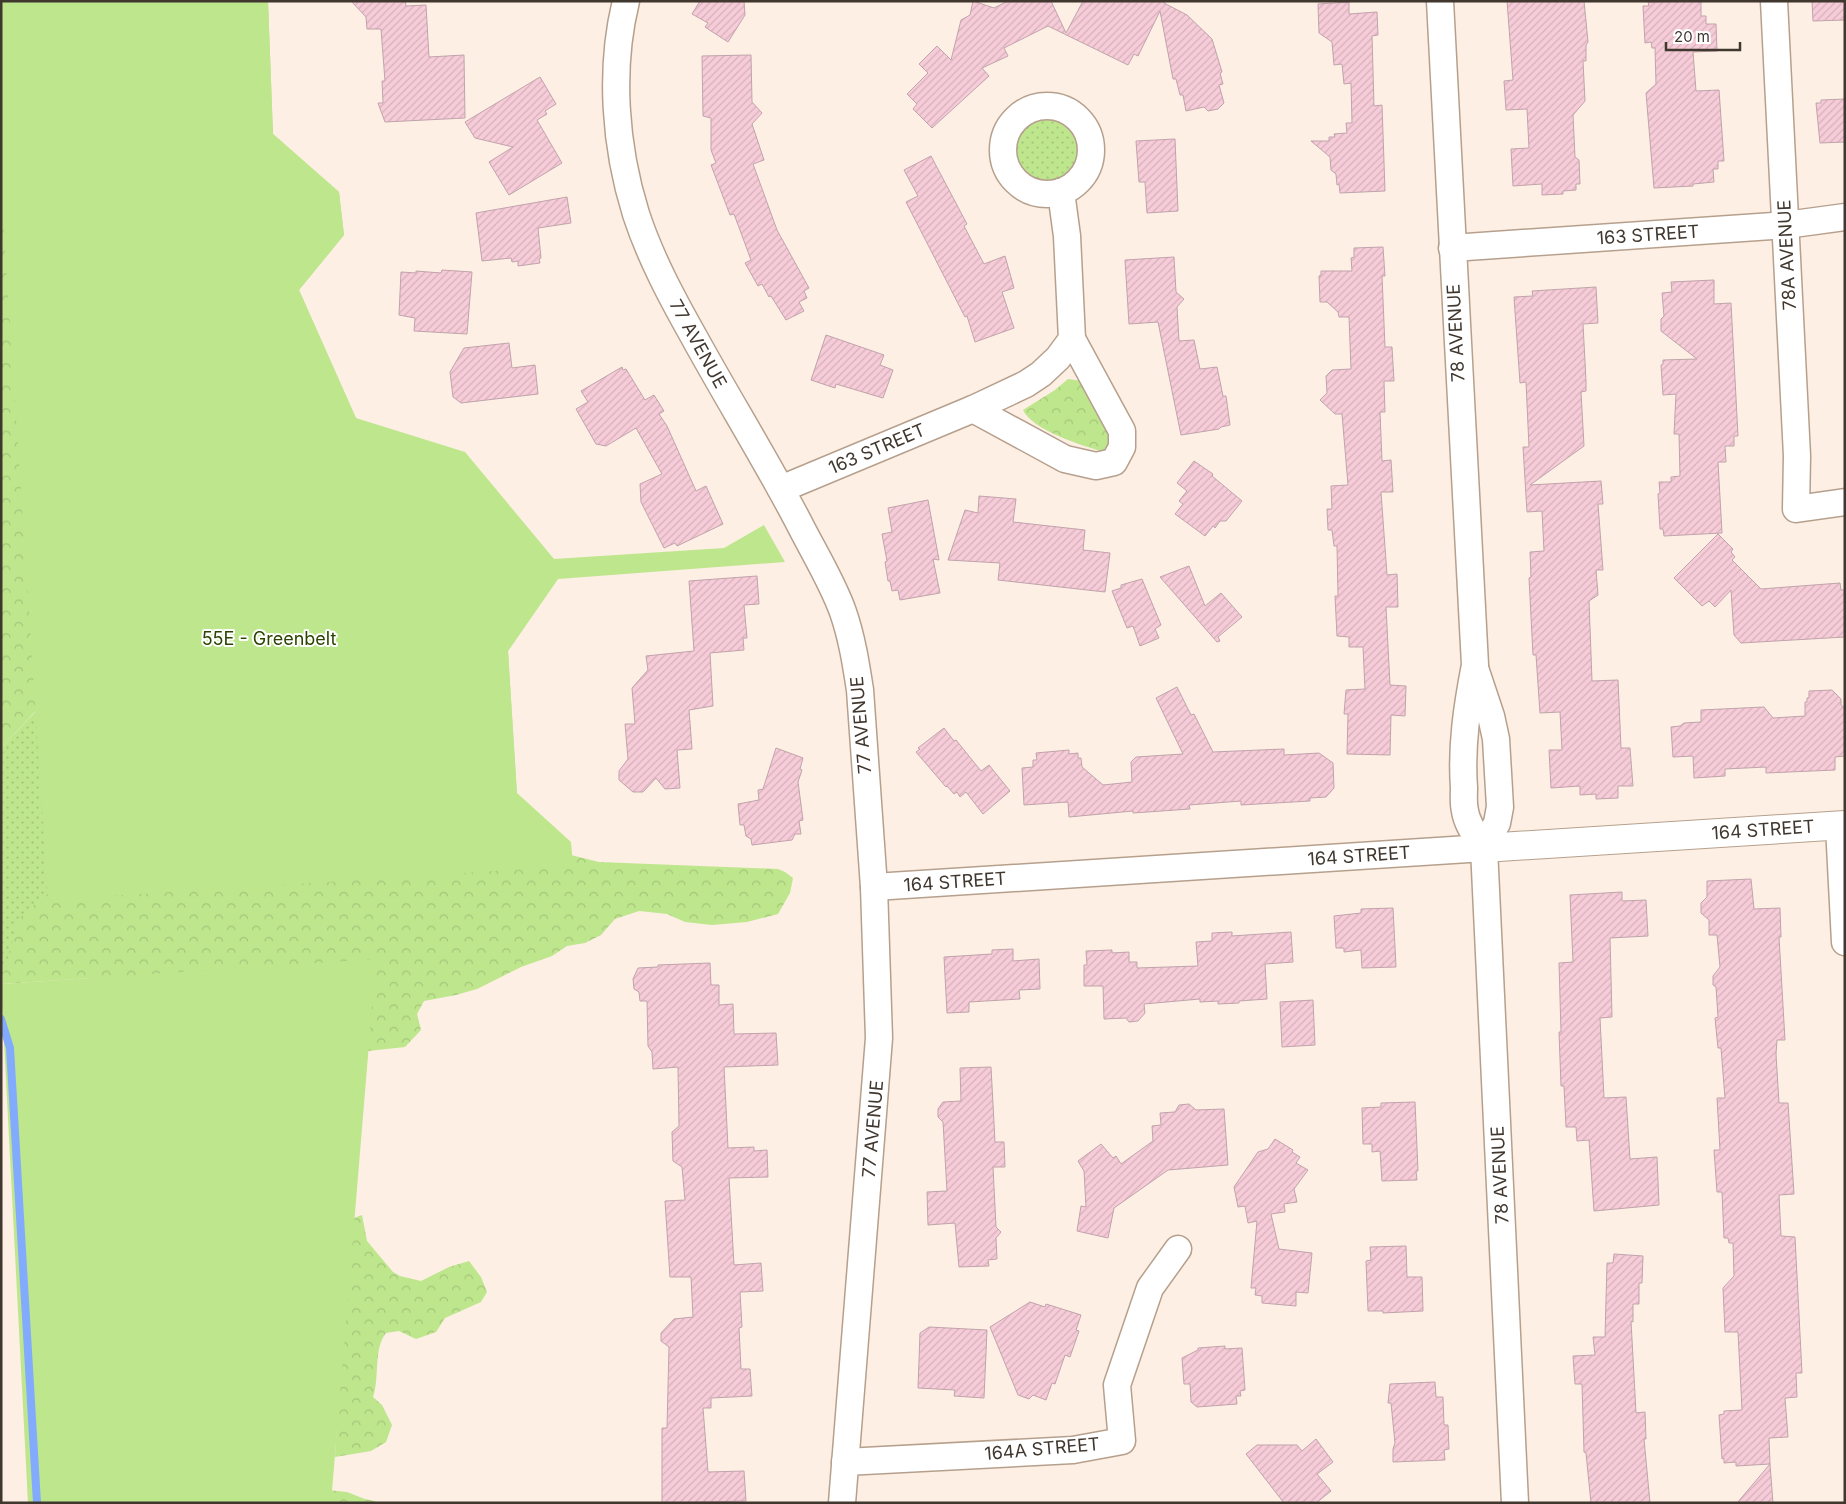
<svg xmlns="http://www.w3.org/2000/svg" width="1846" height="1504" font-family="Inter,sans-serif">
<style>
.grass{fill:url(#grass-dots)}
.forest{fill:url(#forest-crowns)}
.park{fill:#bee68d}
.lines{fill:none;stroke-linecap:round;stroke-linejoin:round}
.stream{stroke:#82abfe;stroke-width:8}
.building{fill:url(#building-hatch);stroke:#c1a3ac}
.street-casing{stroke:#b6a08d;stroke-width:29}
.secondary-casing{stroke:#b6a08d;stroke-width:30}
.street{stroke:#fff;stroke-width:26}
.secondary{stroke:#fff;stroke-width:28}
.labels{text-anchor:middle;stroke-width:4;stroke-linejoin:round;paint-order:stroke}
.street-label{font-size:18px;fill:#40372f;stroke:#fff}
.park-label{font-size:18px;fill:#2c4400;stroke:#fff}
</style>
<defs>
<pattern id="grass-dots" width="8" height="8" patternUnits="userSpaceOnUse" patternTransform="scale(1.25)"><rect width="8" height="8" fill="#bee68d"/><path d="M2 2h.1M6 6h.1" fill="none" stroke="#a4c67a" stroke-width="1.8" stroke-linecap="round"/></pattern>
<pattern id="forest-crowns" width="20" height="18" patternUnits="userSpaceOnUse" patternTransform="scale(1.25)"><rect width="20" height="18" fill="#bee68d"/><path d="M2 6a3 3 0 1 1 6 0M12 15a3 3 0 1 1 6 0" fill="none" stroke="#a4c67a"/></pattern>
<pattern id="building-hatch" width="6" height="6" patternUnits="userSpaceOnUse" patternTransform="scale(1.25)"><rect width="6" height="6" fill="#f7ccd9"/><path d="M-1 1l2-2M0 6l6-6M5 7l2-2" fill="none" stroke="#d5b0bb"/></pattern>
</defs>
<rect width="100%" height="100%" fill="#fdefe3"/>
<g class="grass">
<circle cx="1047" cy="151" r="36"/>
<path d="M180,661L1,981V748L75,670Z"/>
</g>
<g class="forest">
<path d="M1,1H268L273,134L339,192L344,235L299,290L358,423L554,559L564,570L508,651L517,796L567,854L599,862L778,869L785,872L793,878L790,893L778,914L747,922L712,925L685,922L667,914L639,911L615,919L601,935L585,943L567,946L552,956L521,967L477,989L456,995L424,1001L417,1014L421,1030L405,1047L368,1051L366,1073L92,978L1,984L18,919L82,864L75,669L1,748Z"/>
<path d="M1068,379L1082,381L1109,425V447L1104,452C1083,446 1032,430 1023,410L1055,390Z"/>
<path d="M362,1215L367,1241L393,1272L400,1276L421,1281L449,1267L469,1261L481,1277L487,1292L481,1302L445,1318L436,1332L416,1339L399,1331L386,1333C373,1350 380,1377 373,1397L382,1405L392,1425L386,1442L371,1451L335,1457L348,1238L354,1218Z"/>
<path d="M318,1489L347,1492L365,1499L383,1503H286Z"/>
</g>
<g class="park">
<path d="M1,1H268L273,134L339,192L344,235L299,290L356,418L465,452L554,559L724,548L764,525L785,562L558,579L508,651L517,793L571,842L573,866L48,900L1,190Z"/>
<path d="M376,959L331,1503H28L1,984Z"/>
</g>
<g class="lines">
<path class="stream" d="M1,1019L10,1048L37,1503"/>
</g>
<g class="building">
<path d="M351,1H405L406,6L426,5L429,57L464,55L465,118L385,122L378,103H383L382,81H385L381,29H367L366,17Z"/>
<path d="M700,1H744L745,15L728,42L705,27L708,23L692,14Z"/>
<path d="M973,1L994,8L1008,1H1051L1066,33L1083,1H1165L1164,3L1187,15L1212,39L1222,72L1220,73L1223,84L1219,85L1224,103L1218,109L1208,111L1204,107L1186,111L1183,95H1180L1176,79H1173L1160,11L1138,56L1134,54L1128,65L1048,26L1004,48L1008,56L982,68L989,76L932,128L913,109L917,104L907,94L928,73L919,64L937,46L951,60L961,20L970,15Z"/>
<path d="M1507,1H1584L1588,42L1586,45V61H1583L1585,101L1573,115L1575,157L1579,160L1580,184H1576V190L1563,191V194L1542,195V184L1513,186L1511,149L1529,148L1527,109L1506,110L1504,81L1513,80Z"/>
<path d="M1701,1V16H1706V24H1716L1717,51L1693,52L1696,91L1719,90L1724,161H1718V169H1713L1714,182L1693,184V186L1654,188L1646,93L1656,84L1655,48H1652L1651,42L1645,43L1643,6H1649L1648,2Z"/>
<path d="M1812,1H1845V20L1813,21Z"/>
<path d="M1349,2V14L1377,12L1378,35L1372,36L1374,106L1382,105L1385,191L1340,193L1339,184L1337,185L1336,174L1331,170L1330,157L1311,141H1329V137H1335L1334,134L1347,133L1346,123H1352L1351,83L1344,84L1342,64L1334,65L1332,42L1319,33L1318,4Z"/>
<path d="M751,55L752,102L762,113L752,124L764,160L753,164L777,230L809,288L804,291L807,298L799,302L804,311L786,320L771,296L769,297L762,284L758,286L745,263L751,260L734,214L730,215L711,165L716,163L711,150V118L703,116L702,56Z"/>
<path d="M540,77L556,104L545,111L547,114L537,120L562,163L509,195L489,162L513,147L475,138L465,122Z"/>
<path d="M1845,99V142L1820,143L1816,103H1821V100Z"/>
<path d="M1175,139L1178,211L1147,213L1145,182H1139L1136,141Z"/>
<path d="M931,156L967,224L964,226L984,264L1005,256L1014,288L1002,292L1014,328L975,342L967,316L965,317L906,202L918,196L904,170Z"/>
<path d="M567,197L571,223L538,228L541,258L539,259L540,263L518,266V261L512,262L511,258L482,261L476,213Z"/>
<path d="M1383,247L1385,276H1382L1385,347H1392L1394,381H1384L1385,412H1380L1382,461L1391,460L1393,492H1381L1387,575L1397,574L1398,607H1386L1390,685L1406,686L1405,716L1391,715L1390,755L1347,754L1348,714H1344L1346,690L1365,689L1363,647H1349V637L1337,636L1335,596H1338L1337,546H1334L1332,530H1328L1327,509H1332L1331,486L1348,485L1342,414H1335L1320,400L1327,393L1326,376L1332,370L1351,369L1349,317H1339L1338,312L1327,302H1320L1319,276L1321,275V271H1352L1351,258L1354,257V248Z"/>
<path d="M1174,257L1176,292L1184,299L1177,307L1179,341L1194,340L1200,369L1217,367L1223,396H1226L1230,425L1221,427L1219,429L1181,435L1158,322L1129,324L1125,260Z"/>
<path d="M442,270L472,272L467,334L414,331L415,318L399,315L401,272L416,273V271L441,273Z"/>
<path d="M1714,280V304L1731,303L1738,436H1734V446H1725L1726,462H1718L1722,533L1664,536L1663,529H1660L1658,494L1660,493L1659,482H1671V477L1680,476L1679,434H1674L1676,394L1663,395L1661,365L1663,364V360L1697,359L1661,331V319L1664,316L1662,293L1672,292L1671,282Z"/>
<path d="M1596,287L1598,323L1583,324L1586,381V391L1581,392L1584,446L1530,485L1601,481L1603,504H1598L1603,570H1596L1598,595L1589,601L1592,681L1618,680L1621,748H1630L1633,786H1618V798L1596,799V794L1580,795V786L1551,788L1549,750H1562L1560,712L1540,713L1536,655H1533L1529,578L1531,577L1530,552L1544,551L1542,511L1527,512L1523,447H1529L1526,382L1520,383L1514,297L1533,296L1532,291Z"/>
<path d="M826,335L884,355L880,365L893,370L883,398L836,384L835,388L811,380Z"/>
<path d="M509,343L512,368L535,365L538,394L461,403L453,397L450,372L464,348Z"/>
<path d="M622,367L623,370L626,369L645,400L654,395L664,411L659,414L667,426L696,491L706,486L723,524L677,546L675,543L664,548L641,502L640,484L662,474L636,428L606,446L596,444L576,409L588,402L581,391Z"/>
<path d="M1194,461L1213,474L1212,476L1242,501L1226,521H1220L1215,528L1213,526L1205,536L1175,514L1183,504L1179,501L1187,491L1177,483Z"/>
<path d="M979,496L1016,499L1013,522L1085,530L1083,550L1110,553L1105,592L998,580L1000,563L948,560L965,510L978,513Z"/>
<path d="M928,500L939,560L933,559L940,593L900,600L898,590L892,591L890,581H888L885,562L887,561L882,534L892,532L888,508Z"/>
<path d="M1718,534L1733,549L1731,552L1735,557L1732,560L1761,589L1840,583L1841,590H1845V637L1741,643L1734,635L1731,590L1715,607L1709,601L1702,606L1674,578Z"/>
<path d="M1189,566L1205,606L1221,593L1242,617L1218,637L1220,641L1217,642L1160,577Z"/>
<path d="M757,576L759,604L744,605L747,638H743L744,650L710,653L713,706L689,710L692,749L677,750L680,788L665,789L656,778L643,792H633L619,780V771L628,759L625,724H635L632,688L648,670L646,656L694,651L689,581Z"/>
<path d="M1142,579L1161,625L1155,629L1159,638L1140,646L1133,626L1127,628L1112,591L1121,588V585Z"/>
<path d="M1177,687L1191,715L1194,714L1213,752L1284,749V755L1319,753L1333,763L1334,788L1326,797L1310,798V801L1241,805V801L1189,805L1190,809L1133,813V811L1069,817L1068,802L1024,805L1022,768L1033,767V760H1037L1036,753L1069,750V754L1078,753V758H1081L1082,767L1103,785L1132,782L1131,762L1136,757L1183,754L1156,698Z"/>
<path d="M1832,690L1841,699V705L1845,708V756L1835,757V770L1766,773V767L1725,769V776L1694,778L1693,756L1673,757L1671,727L1680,726L1684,723L1701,722V710L1764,707L1773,718L1805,716V702H1807V698H1809V691Z"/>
<path d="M944,728L954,741L956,740L981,771L989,765L1010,791L983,814L966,792L960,797L957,792L954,794L947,786L946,787L916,752L920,749L918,748Z"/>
<path d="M776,748L803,758L800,769L802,770L798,782L803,820L799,821L801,834H795L792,840L752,845L751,839L746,836L744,825H740L738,804L759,800L758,790L763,789Z"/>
<path d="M1751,879L1754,909L1780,908L1781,937H1779L1785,1040H1777L1776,1054L1779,1103H1788L1794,1194L1779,1195L1781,1236L1795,1237L1802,1373H1796L1797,1397L1785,1398L1788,1437L1769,1438L1770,1464L1736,1466V1462L1724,1463V1458L1722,1459L1719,1415L1724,1414V1411L1742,1410L1738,1332H1725L1723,1288L1734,1276L1733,1243H1729L1728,1238H1724L1722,1192H1717L1714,1150H1720L1717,1098H1725L1721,1048H1718L1715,1018L1718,1017L1716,987L1713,985V976L1720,967L1717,935H1709V920L1701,913V903L1707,897V881Z"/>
<path d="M1622,892V901L1646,900L1648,936L1610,938L1612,1017L1600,1018L1604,1098L1626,1097L1630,1159L1657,1157L1659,1205L1594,1211L1589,1140L1577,1141L1576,1127H1566L1564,1086H1561L1559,1032H1561L1559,963L1573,962L1570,895Z"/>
<path d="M1393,908L1396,967L1362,968L1361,950L1344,952V948H1336L1334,916L1361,913V909Z"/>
<path d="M1232,932V936L1291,932L1293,962L1265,964L1267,999L1239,1001V1003L1218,1004V1001L1200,1002V999L1144,1004L1145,1013L1138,1021L1129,1022L1126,1018L1104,1019L1103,986H1084V965H1087L1086,951L1112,950V953L1129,952V962H1137V968L1198,966L1196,942L1212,941V933Z"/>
<path d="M1013,949V961L1039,959L1040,989L1019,990L1020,999L969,1002V1012L947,1013L944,957L992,954V950Z"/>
<path d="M710,963L711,985H719V1005L733,1004L734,1034L776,1033L778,1065L724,1067L728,1148L754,1147V1151L767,1150L768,1177L729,1178L734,1265L761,1263L763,1291L740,1292L742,1327L739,1328L741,1369H750L752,1396L711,1398V1408H703L708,1472L744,1471L746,1501L662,1503V1428H667L669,1347L661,1341V1333L674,1319L693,1317L691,1277H670L665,1201L685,1200L682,1167L673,1161L672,1132L679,1126L678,1067L653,1069L652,1052L648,1046L647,1001H640L639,992L634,989L633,979L638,968L658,967V965Z"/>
<path d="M1313,1000L1315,1045L1282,1047L1280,1002Z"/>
<path d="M991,1067L995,1142H1004L1005,1167H993L996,1227L1001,1232L996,1238L997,1259L988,1260L989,1266L959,1267L955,1223L928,1225L927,1192L947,1191L943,1122L938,1117V1109L943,1102L961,1101L960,1068Z"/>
<path d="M1415,1102L1418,1171H1416L1417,1180L1382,1181L1380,1151L1372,1152V1144H1363L1362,1108L1381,1107V1103Z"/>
<path d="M1189,1104L1196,1110L1224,1109L1228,1165L1168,1170L1114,1208L1108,1238L1077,1231L1081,1206L1086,1207L1084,1171L1078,1161L1101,1144L1113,1158L1116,1156L1121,1164L1153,1141L1152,1126L1161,1125L1160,1113L1175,1112L1179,1105Z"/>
<path d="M1275,1139L1293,1150L1292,1152L1300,1157L1296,1163L1308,1170L1294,1189L1297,1202L1284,1204L1285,1212L1271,1214L1279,1249L1312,1253L1308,1293L1296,1292V1306L1262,1303V1296L1255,1295L1256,1288H1251L1257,1221L1248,1223L1245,1206L1238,1207L1234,1187L1258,1152L1268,1149Z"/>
<path d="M1406,1246L1407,1277H1422L1423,1311L1383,1313V1311H1368L1366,1261L1371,1260L1370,1247Z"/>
<path d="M1614,1254L1643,1256L1642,1283H1639V1304H1633V1322L1631,1321L1636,1413L1645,1412L1646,1439H1644L1650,1503H1591L1586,1453L1584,1452L1582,1384H1575L1573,1356L1595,1355L1593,1337H1605L1607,1263H1613Z"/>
<path d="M1030,1302L1045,1307L1046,1304L1081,1315L1076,1330L1079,1331L1070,1357L1065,1355L1055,1384L1052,1383L1046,1400L1033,1395L1029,1399L1018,1395L990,1327Z"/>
<path d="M929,1327L987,1330L984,1398L954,1396L955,1390L918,1388L920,1333Z"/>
<path d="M1225,1346V1349L1242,1348L1245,1390L1240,1391L1241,1396H1236L1237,1404L1197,1407L1191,1402L1190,1384H1184L1182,1358L1198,1350V1348Z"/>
<path d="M1435,1382L1436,1397H1443L1444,1425H1448L1449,1449L1444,1450L1445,1460L1393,1462V1449L1395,1443L1391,1403H1388L1390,1384Z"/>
<path d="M1316,1439L1333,1462L1317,1474L1331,1491L1316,1503H1284L1246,1454L1257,1445H1297L1302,1451Z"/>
<path d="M1770,1464L1773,1503H1737Z"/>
</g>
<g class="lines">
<defs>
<g id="street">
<path d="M626,1C609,70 615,147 636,214C650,257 672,298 694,337C728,399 765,458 798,521C813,551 832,581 843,612C852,638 856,664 860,690L874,887L879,1038L842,1503"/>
<path d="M1440,1L1475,665C1467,706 1461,746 1464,788C1464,795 1463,803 1465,811C1467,825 1477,837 1484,848L1515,1503"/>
<path d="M1774,1L1797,456L1796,509L1845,502"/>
<circle cx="1047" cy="150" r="44"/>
<path d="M1452,248L1786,225L1845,217"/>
<path d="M973,409L1065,459L1096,466L1114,462L1122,447V431L1072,339"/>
<path d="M781,489L973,409L1026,384L1041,374L1058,358L1072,339L1067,236L1061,192"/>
<path d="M1475,668L1491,716L1496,739L1500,807L1497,823L1484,848"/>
<path d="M1839,826L1845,942"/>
<path d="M874,887L1484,848"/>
<path d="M845,1462L1073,1450L1122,1441L1117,1385L1150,1288L1178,1249"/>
</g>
<path id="secondary" d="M1484,848L1845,825"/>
</defs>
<use href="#street" class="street-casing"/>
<use href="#secondary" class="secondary-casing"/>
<use href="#street" class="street"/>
<use href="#secondary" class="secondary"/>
</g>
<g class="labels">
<g class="street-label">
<text transform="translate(1648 235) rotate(-4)" y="6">163 STREET</text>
<text transform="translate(1787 255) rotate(-93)" y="6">78A AVENUE</text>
<text transform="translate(1456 333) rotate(-93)" y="6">78 AVENUE</text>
<text transform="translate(698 344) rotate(61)" y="6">77 AVENUE</text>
<text transform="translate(877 449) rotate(-23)" y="6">163 STREET</text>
<text transform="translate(861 725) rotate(-95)" y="6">77 AVENUE</text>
<text transform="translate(1763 830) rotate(-4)" y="6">164 STREET</text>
<text transform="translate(1359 856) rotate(-4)" y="6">164 STREET</text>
<text transform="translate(955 882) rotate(-4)" y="6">164 STREET</text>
<text transform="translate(873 1129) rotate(-85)" y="6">77 AVENUE</text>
<text transform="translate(1500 1175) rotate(-93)" y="6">78 AVENUE</text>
<text transform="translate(1042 1449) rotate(-5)" y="6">164A STREET</text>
</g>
<g class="park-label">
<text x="269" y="645">55E - Greenbelt</text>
</g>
</g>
<rect width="1846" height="1504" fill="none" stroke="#40372f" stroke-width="5"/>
<path d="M1666 42v8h74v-8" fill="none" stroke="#40372f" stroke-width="2.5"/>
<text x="1674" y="42" font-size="15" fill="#40372f" stroke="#ffffff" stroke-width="4" paint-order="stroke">20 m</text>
</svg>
